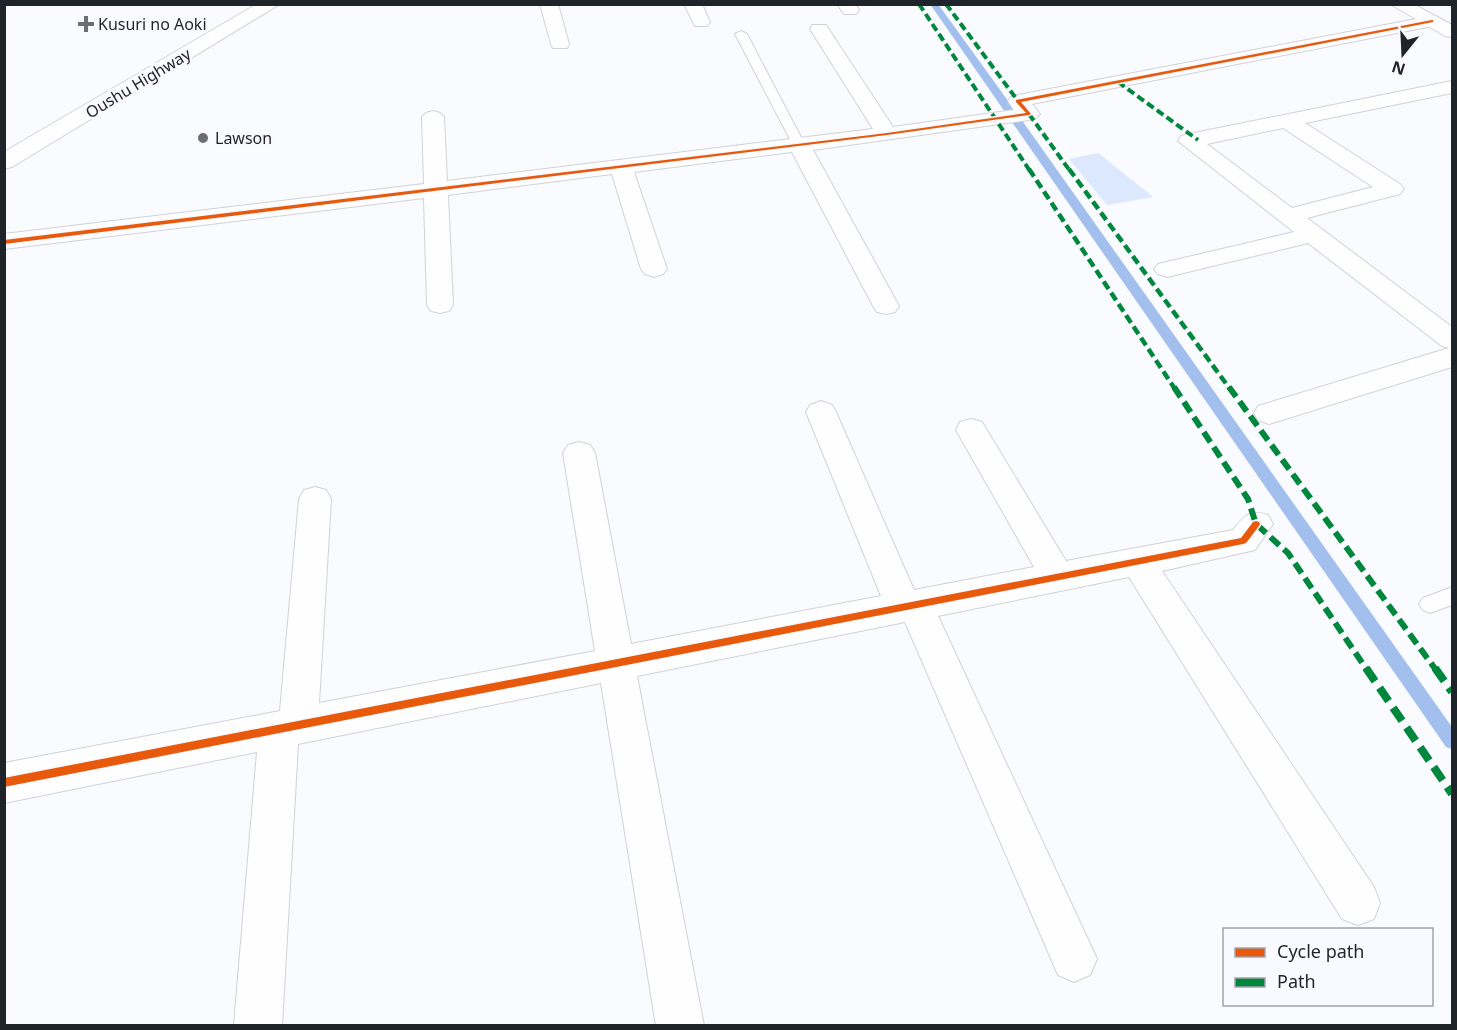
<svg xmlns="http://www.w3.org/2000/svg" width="1457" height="1030" font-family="'Noto Sans',sans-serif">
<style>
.green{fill:#dbe8fe}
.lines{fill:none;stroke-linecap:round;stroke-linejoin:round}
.stream{fill:#a3bfee;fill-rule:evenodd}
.lane-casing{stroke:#cfd2d7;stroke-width:2}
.street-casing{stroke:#cfd2d7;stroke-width:2}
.secondary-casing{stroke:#cfd2d7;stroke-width:2}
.highway-casing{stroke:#cfd2d7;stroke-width:2}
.lane{fill:#fefeff;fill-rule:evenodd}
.street{fill:#fefeff;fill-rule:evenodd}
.secondary{fill:#fefeff;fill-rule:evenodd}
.highway{fill:#fefeff;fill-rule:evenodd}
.quiet-far3{stroke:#00873e;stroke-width:4;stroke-dasharray:8 4;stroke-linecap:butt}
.quiet-far2{stroke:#00873e;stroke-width:4.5;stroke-dasharray:9 4.5;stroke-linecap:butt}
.quiet-far1{stroke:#00873e;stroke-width:6;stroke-dasharray:12 6;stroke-linecap:butt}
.quiet{stroke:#00873e;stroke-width:8;stroke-dasharray:16 8;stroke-linecap:butt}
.cycleway-casing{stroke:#f8faff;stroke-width:3}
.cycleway{fill:#e8590c;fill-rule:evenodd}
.poi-dot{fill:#6b6f75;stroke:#f8faff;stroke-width:2}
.labels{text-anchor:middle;stroke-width:6;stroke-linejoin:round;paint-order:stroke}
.far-poi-label{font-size:16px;fill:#1f242b;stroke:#f8faff;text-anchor:start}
.far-street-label{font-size:16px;fill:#1f242b;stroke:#f8faff}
</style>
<rect width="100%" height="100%" fill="#f9fbfe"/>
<path class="green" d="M1098,153L1153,197L1107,205L1069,159Z"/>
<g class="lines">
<path class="stream" d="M930,4H938L1011,105L1452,727V749L1446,747Z"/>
<defs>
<g id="lane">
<path d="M741,31L747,34L805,145L804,148H794L793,145L735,34Z"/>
<path d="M1452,587V605L1430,613L1423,610L1419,604L1423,598Z"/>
</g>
<g id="street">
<path d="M540,4H558L569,44L567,48H553L551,44Z"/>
<path d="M684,4H702L710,22L707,26H695Z"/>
<path d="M837,4H855L859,10L856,14H844Z"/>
<path d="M1432,16L1438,17L1441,21L1438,25L1032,104L1040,114L1036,118L1029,120L813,150L899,306L895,312L886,314L877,312L873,306L792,152L634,172L667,269L663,274L654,277L645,274L641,269L612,174L448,195L453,305L449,311L440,313L431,311L427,305L424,198L4,249V234L424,184L422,117L426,113L433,111L440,113L444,117L447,181L873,129L810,29L812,25H826L893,127L1014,110L1008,101L1011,97L1018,95Z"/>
<path d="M1452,81V93L1305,123L1400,184L1404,189L1400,194L1307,218L1452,327V367L1269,424L1258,420L1254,413L1258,406L1449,348L1442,346L1308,243L1167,277L1158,274L1154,269L1158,264L1294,232L1178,141L1181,136L1189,134ZM1283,128L1373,187L1292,208L1207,144Z"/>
<path d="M821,401L832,405L836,412L914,590L1034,567L956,430L960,422L971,419L982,422L1066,561L1233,530C1244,516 1250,509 1268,515L1273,524L1255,550L1162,571L1374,887L1380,903L1374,919L1358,925L1342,919L1129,577L938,616L1097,959L1090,975L1074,982L1058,975L905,622L637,676L704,1026H656L601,683L298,744L282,1026L234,1025L257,752L4,803V763L280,711L299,499L304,490L315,487L326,490L331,499L319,703L595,651L563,453L568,445L579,442L590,445L595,453L631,644L881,596L806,412L810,405Z"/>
</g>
<path id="secondary" d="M257,4H280L12,167L4,169V152Z"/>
<path id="highway" d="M1390,4H1413L1452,25V37L1445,36Z"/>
</defs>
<use href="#lane" class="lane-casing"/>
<use href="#street" class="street-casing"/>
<use href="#secondary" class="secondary-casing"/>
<use href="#highway" class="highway-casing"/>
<use href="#lane" class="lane"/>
<use href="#street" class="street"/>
<use href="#secondary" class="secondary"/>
<use href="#highway" class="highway"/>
<g class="quiet-far3">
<path d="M919,4L1030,171"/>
<path d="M946,4L1018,101"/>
<path d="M1118,82L1198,140"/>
<path d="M1029,114L1070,171"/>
</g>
<g class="quiet-far2">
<path d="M1029,169L1175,389"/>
<path d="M1069,169L1230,389"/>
</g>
<g class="quiet-far1">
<path d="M1174,387L1248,499L1256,524L1288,553L1367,670"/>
<path d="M1229,387L1436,670"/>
</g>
<g class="quiet">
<path d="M1366,668L1452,794"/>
<path d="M1435,668L1452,692"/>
</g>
<defs>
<g id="cycleway">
<path d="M1432,20H1433V22L1021,102L1031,114L1029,115L887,135L4,244V240L887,133L1026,113L1016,102V100Z"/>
<path d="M1256,521L1259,522L1260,524L1259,526L1246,543L1243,544L4,787V778L1241,538L1253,522Z"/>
</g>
</defs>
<use href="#cycleway" class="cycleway-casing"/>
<use href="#cycleway" class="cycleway"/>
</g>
<g class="poi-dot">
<path d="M83 15h6v6h6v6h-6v6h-6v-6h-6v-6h6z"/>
<circle cx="203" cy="138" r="6"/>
</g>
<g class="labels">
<g class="far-poi-label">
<text x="98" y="30">Kusuri no Aoki</text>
<text x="215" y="144">Lawson</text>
</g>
<g class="far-street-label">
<text transform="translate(138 83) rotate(-31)" y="6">Oushu Highway</text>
</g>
</g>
<rect width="1457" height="1030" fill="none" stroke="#1f242b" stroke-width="12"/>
<rect x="1223" y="928" width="210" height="78" fill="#f8faff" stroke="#a1a4aa" stroke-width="1.5"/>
<rect x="1235" y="948" width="30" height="9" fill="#e8590c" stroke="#a1a4aa" stroke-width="1.5"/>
<text x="1277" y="958" font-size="18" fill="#1f242b">Cycle path</text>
<rect x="1235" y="978" width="30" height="9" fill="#00873e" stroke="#a1a4aa" stroke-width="1.5"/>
<text x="1277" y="988" font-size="18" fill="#1f242b">Path</text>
<g transform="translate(1403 54) rotate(198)" stroke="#f8faff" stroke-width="4.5" paint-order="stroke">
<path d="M0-4.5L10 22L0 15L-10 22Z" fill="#1f242b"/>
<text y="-9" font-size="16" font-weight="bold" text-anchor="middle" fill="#1f242b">N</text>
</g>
</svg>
